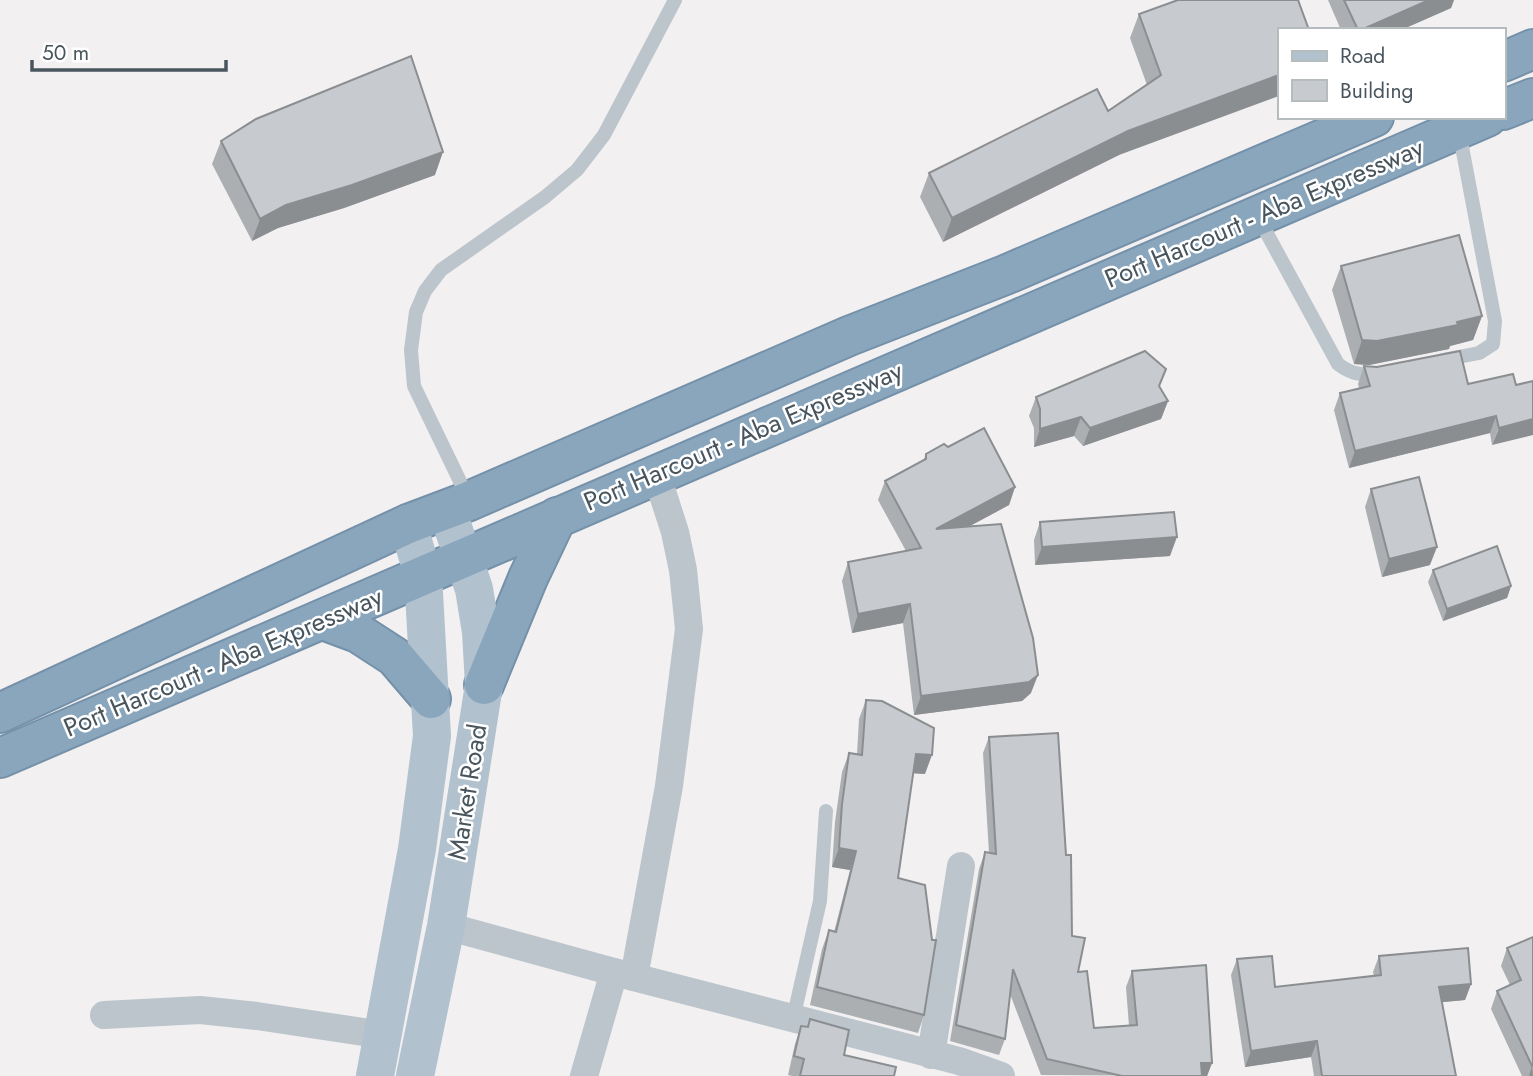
<svg xmlns="http://www.w3.org/2000/svg" width="1533" height="1076" font-family="Jost,sans-serif">
<style>
.lines{fill:none;stroke-linecap:round;stroke-linejoin:round}
.highway-casing{stroke:#7591a9;stroke-width:42}
.lane{stroke:#bcc5cc;stroke-width:14}
.street{stroke:#bcc5cc;stroke-width:28}
.primary{stroke:#b1c1ce;stroke-width:38}
.highway{stroke:#89a6bd;stroke-width:38}
.wall{fill:#abafb2}
.shaded-wall{fill:#8b8e91}
.building{fill:#c7cbcf;stroke:#8b8e91;stroke-width:2}
.labels{text-anchor:middle;stroke-width:5;stroke-linejoin:round;paint-order:stroke}
.street-label{font-size:26px;fill:#48555d;stroke:#fff}
</style>
<rect width="100%" height="100%" fill="#f2f0f0"/>
<g class="lines">
<defs>
<g id="highway">
<path d="M1503,62L1533,49"/>
<path d="M1503,110L1533,98"/>
<path d="M323,620L358,633L395,657L431,699"/>
<path d="M484,685L528,578L557,517"/>
<path d="M0,713L408,524L469,501L849,336L1005,275L1374,117"/>
<path d="M0,758L1487,117"/>
</g>
</defs>
<use href="#highway" class="highway-casing"/>
<g class="lane">
<path d="M1258,217L1338,364C1351,374 1362,376 1378,373"/>
<path d="M1443,360L1479,353L1493,344L1495,321L1459,131"/>
<path d="M469,500L414,386L411,350L416,312L425,291L441,270L545,197L577,170L604,135L675,0"/>
<path d="M793,1019L820,901L826,811"/>
</g>
<g class="street">
<path d="M446,926L614,972L959,1061L1001,1076"/>
<path d="M634,977L669,786L689,629L683,570L675,532L656,473"/>
<path d="M104,1015L200,1010L257,1016L383,1035"/>
<path d="M931,1055L961,866"/>
<path d="M584,1076L614,972"/>
</g>
<g class="primary">
<path d="M375,1076L417,849L432,736L423,575L408,524"/>
<path d="M415,1076L446,926L484,685L481,632L474,589L447,510"/>
</g>
<use href="#highway" class="highway"/>
</g>
<g class="wall">
<path d="M1298,0L1119,155L943,242L920,197L929,173L1108,111L1147,85L1130,38L1139,14Z"/>
<path d="M1328,0H1454L1451,8L1401,30H1341Z"/>
<path d="M221,141L435,175L344,208L278,228L252,241L212,164Z"/>
<path d="M1341,266L1482,316L1473,340L1450,346L1449,349L1369,365L1354,364L1332,290Z"/>
<path d="M1364,366L1468,384L1516,385L1492,445L1490,433L1349,468L1334,410L1340,393L1359,388L1358,384Z"/>
<path d="M1159,387L1168,401L1161,419L1083,446L1074,436L1034,447V428L1029,416L1036,397Z"/>
<path d="M948,447L1015,487L1009,505L968,527L1031,693L1022,701L914,715L903,623L852,633L842,581L848,562L906,551L878,500L885,481L923,461L926,454Z"/>
<path d="M1371,489L1430,565L1382,577L1365,507Z"/>
<path d="M1040,522L1170,556L1035,565L1034,540Z"/>
<path d="M1433,570L1511,586L1507,598L1443,621L1428,582Z"/>
<path d="M866,700L925,774L913,773L898,878L924,1015L918,1033L810,1005L822,949L829,930L834,932L850,870L832,867L835,822L842,772L849,753L857,754L859,719Z"/>
<path d="M989,737L1072,936L1078,972L1094,1028L1129,1026L1126,987L1132,971L1212,1063L1207,1076L1041,1075L1010,994L1005,1039L999,1055L950,1041L979,869L985,852L989,853L983,753Z"/>
<path d="M1533,937V1076H1522L1491,1009L1497,991L1510,985L1501,966L1507,948Z"/>
<path d="M1379,956L1471,984L1465,1000L1442,1002L1456,1076H1314L1311,1057L1245,1067L1231,975L1237,959L1275,987L1374,976L1373,972Z"/>
<path d="M810,1019L844,1055L894,1076H792L788,1075L795,1044L801,1026L807,1027Z"/>
</g>
<g class="shaded-wall">
<path d="M1429,0H1454L1451,8L1401,30H1361Z"/>
<path d="M1279,75V96L1119,155L943,242L952,218L1128,131Z"/>
<path d="M443,152L435,175L344,208L278,228L252,241L260,219L286,205Z"/>
<path d="M1482,316L1473,340L1450,346L1449,349L1369,365L1354,364L1362,340L1457,322Z"/>
<path d="M1168,401L1161,419L1083,446L1090,428Z"/>
<path d="M1496,416L1490,433L1349,468L1355,451Z"/>
<path d="M1081,417L1074,436L1034,447L1040,429Z"/>
<path d="M1533,419V435L1492,445L1499,428Z"/>
<path d="M1015,487L1009,505L929,548L936,529Z"/>
<path d="M1177,537L1170,556L1035,565L1042,547Z"/>
<path d="M1437,547L1430,565L1382,577L1389,559Z"/>
<path d="M1511,586L1507,598L1443,621L1447,609Z"/>
<path d="M910,604L903,623L852,633L858,614Z"/>
<path d="M1038,675L1031,693L1022,701L914,715L921,696Z"/>
<path d="M916,754L932,755L925,774L909,773Z"/>
<path d="M839,848L856,851L850,870L832,867Z"/>
<path d="M1471,984L1465,1000L1434,1003L1439,987Z"/>
<path d="M1317,1041L1311,1057L1245,1067L1251,1051Z"/>
<path d="M1201,1063H1212L1207,1076H1196Z"/>
<path d="M1532,1066L1533,1076H1529Z"/>
</g>
<g class="building">
<path d="M1178,0H1298L1309,30H1279V75L1128,131L952,218L929,173L1097,89L1108,111L1161,75L1139,14Z"/>
<path d="M1344,0H1429L1361,30H1358Z"/>
<path d="M411,56L443,152L352,185L286,205L260,219L221,141L256,119Z"/>
<path d="M1459,235L1482,316L1457,322L1458,325L1377,341L1362,340L1341,266Z"/>
<path d="M1145,351L1166,369L1159,386L1168,401L1090,428L1081,417L1040,429V409L1036,397Z"/>
<path d="M1460,351L1468,384L1513,374L1516,385L1533,381V419L1499,428L1496,416L1355,451L1340,393L1370,386L1364,366L1377,367Z"/>
<path d="M984,428L1015,487L936,529L1001,524L1033,638L1038,675L1029,682L921,696L910,604L858,614L848,562L921,548L885,481L926,459V454L944,444L948,447Z"/>
<path d="M1419,477L1437,547L1389,559L1371,489Z"/>
<path d="M1174,512L1177,537L1042,547L1040,522Z"/>
<path d="M1497,546L1511,586L1447,609L1433,570Z"/>
<path d="M866,700L882,701L934,728L932,755L916,754L898,878L925,885L932,940H936L924,1015L817,987L829,930L836,932L856,851L839,848L842,804L849,753L862,755Z"/>
<path d="M1058,733L1066,855H1071L1072,936L1085,938L1078,972L1087,971L1094,1028L1137,1025L1132,971L1206,965L1212,1063H1201L1202,1076H1122L1047,1059L1013,969L1005,1039L956,1025L985,852L996,854L989,737Z"/>
<path d="M1533,937V1066H1532L1497,991L1521,980L1507,948Z"/>
<path d="M1468,948L1471,984L1439,987L1456,1076H1322L1317,1041L1251,1051L1237,959L1272,956L1275,987L1381,975L1379,956Z"/>
<path d="M810,1019L849,1030L844,1055L896,1067L894,1076H800L804,1059L794,1056L801,1026L808,1027Z"/>
</g>
<g class="labels">
<g class="street-label">
<text transform="translate(1264 213) rotate(-23)" y="9">Port Harcourt - Aba Expressway</text>
<text transform="translate(743 436) rotate(-23)" y="9">Port Harcourt - Aba Expressway</text>
<text transform="translate(223 662) rotate(-23)" y="9">Port Harcourt - Aba Expressway</text>
<text transform="translate(467 792) rotate(-81)" y="9">Market Road</text>
</g>
</g>
<rect x="1278" y="28" width="228" height="91" fill="#ffffff" stroke="#b6bbbe" stroke-width="2"/>
<rect x="1292" y="51" width="35" height="10" fill="#b1c1ce" stroke="#b6bbbe" stroke-width="2"/>
<text x="1340" y="63" font-size="21" fill="#48555d">Road</text>
<rect x="1292" y="80" width="35" height="21" fill="#c7cbcf" stroke="#b6bbbe" stroke-width="2"/>
<text x="1340" y="98" font-size="21" fill="#48555d">Building</text>
<path d="M32 60v10h194v-10" fill="none" stroke="#48555d" stroke-width="3.5"/>
<text x="42" y="60" font-size="21" fill="#48555d" stroke="#ffffff" stroke-width="5" paint-order="stroke">50 m</text>
</svg>
